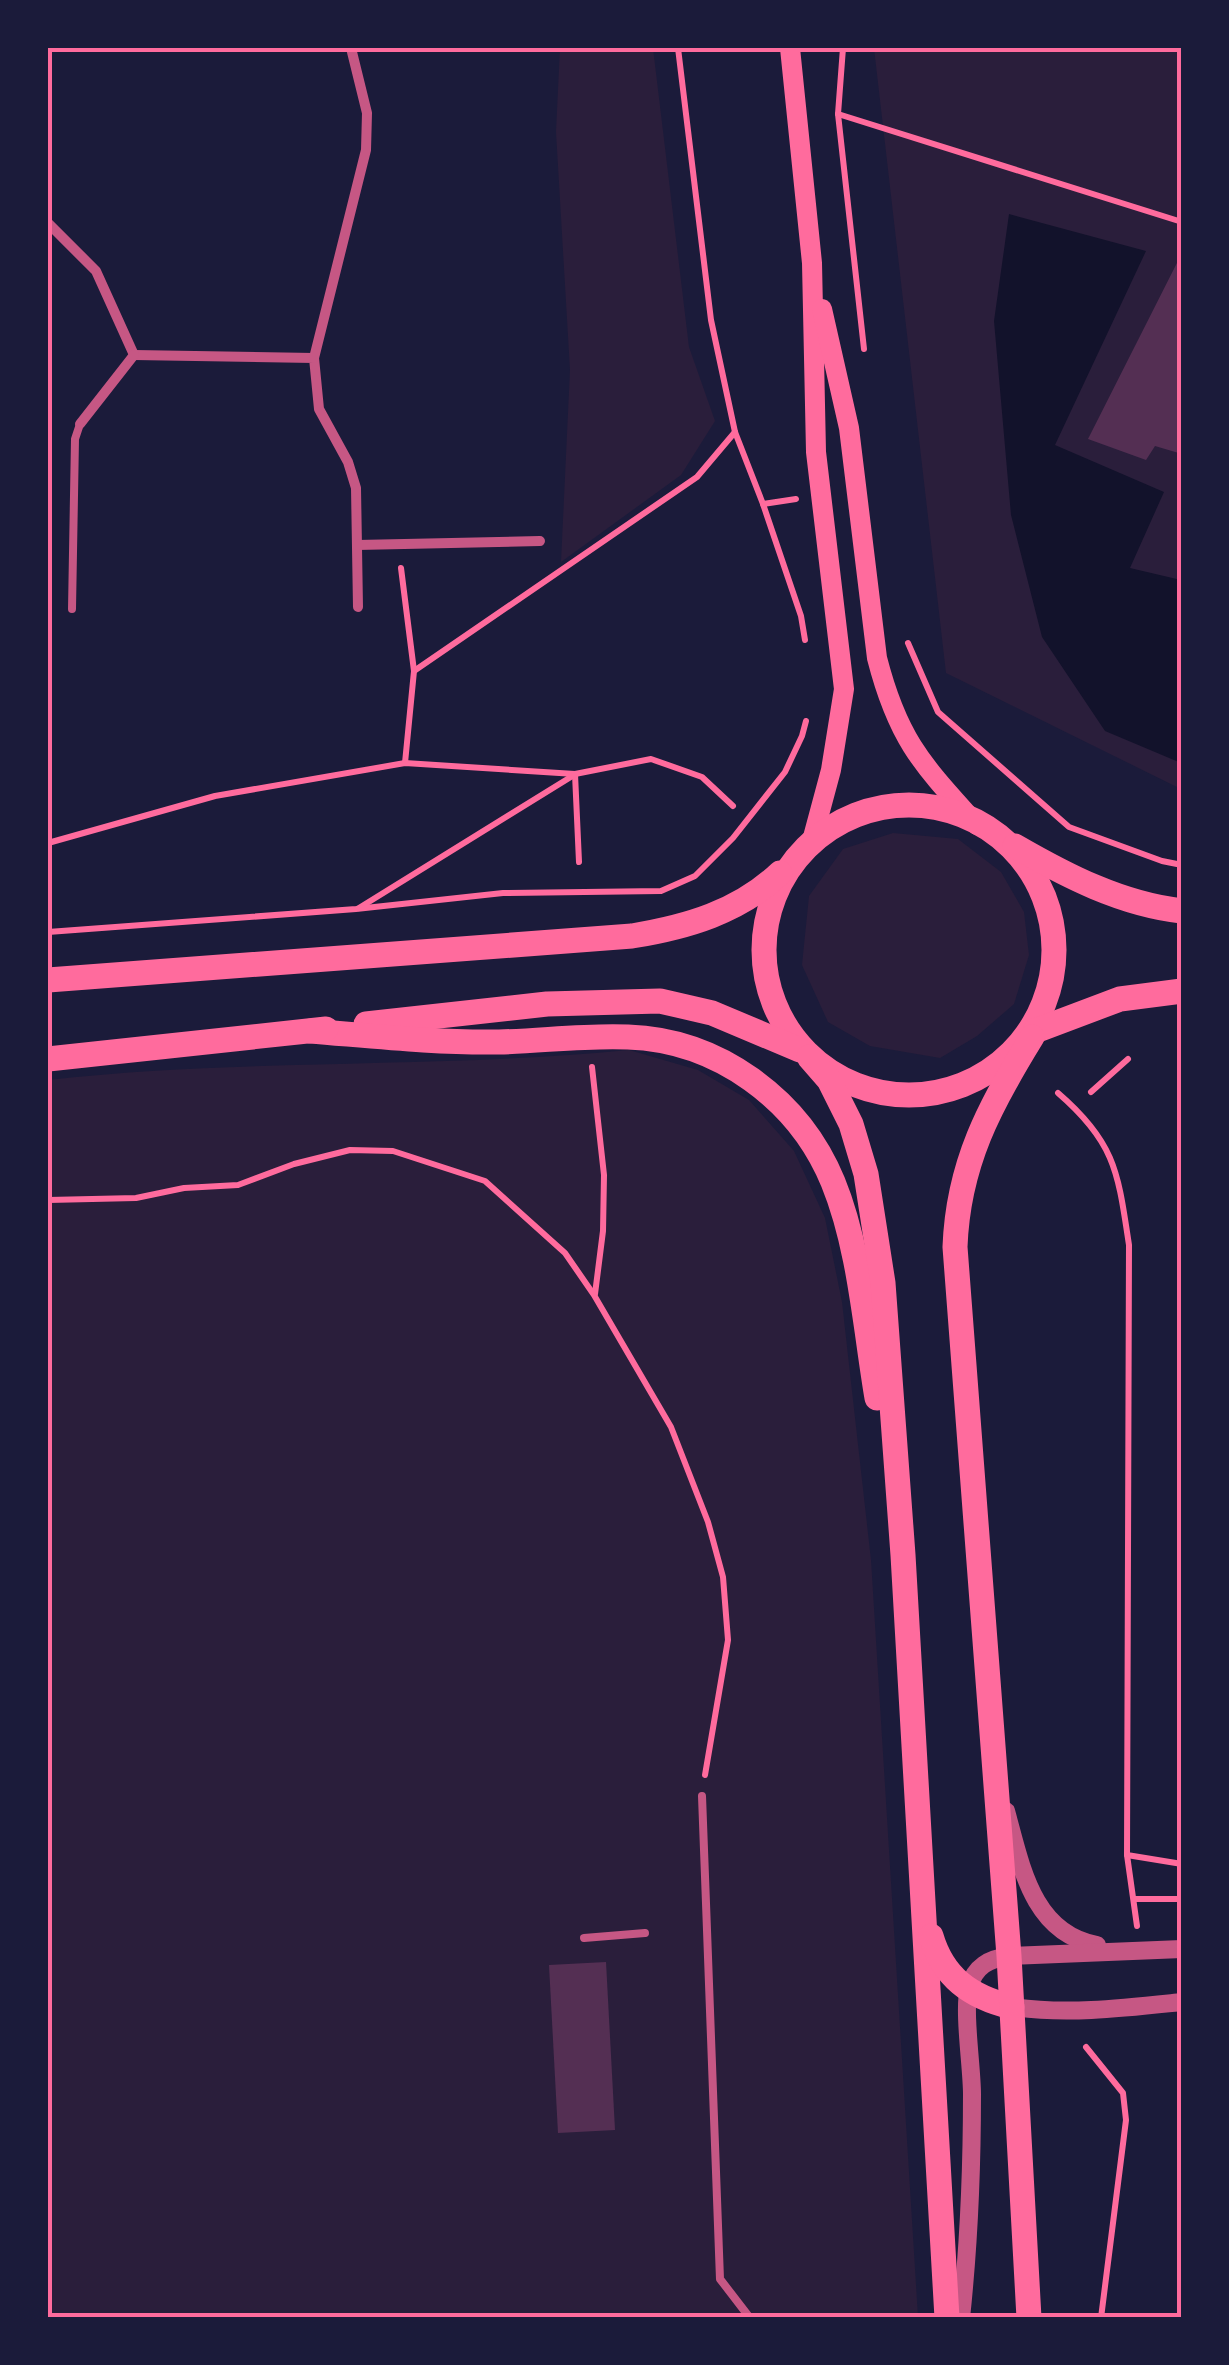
<svg xmlns="http://www.w3.org/2000/svg" width="1229" height="2365" font-family="Karla,sans-serif">
<style>
.green{fill:#2a1e3b}
.water{fill:#12122b}
.building{fill:#542f53}
.lines{fill:none;stroke-linecap:round;stroke-linejoin:round}
.path{stroke:#ff6b9d;stroke-width:6}
.service{stroke:#c65784;stroke-width:8}
.minor{stroke:#c65784;stroke-width:10}
.tertiary{stroke:#c65784;stroke-width:18}
.secondary{stroke:#ff6b9d;stroke-width:20}
.primary{stroke:#ff6b9d;stroke-width:25}
.neatline{fill:none;stroke:#ff6b9d;stroke-width:4}
</style>
<rect width="100%" height="100%" fill="#1b1b3a"/>
<g class="green">
<path d="M560,48H653L689,347L715,421L681,475L561,562L570,370L556,132Z"/>
<path d="M874,48H1181V789L946,673Z"/>
<path d="M893,833L958,839L1001,872L1024,912L1029,955L1014,1004L977,1036L940,1058L870,1046L828,1022L802,965L809,896L843,849Z"/>
<path d="M629,1050L698,1070L749,1100L794,1151L825,1218L842,1302L871,1560L918,2317H48V1080C240,1058 435,1069 629,1050Z"/>
</g>
<path class="water" d="M1009,214L1146,251L1055,445L1164,492L1130,568L1181,580V763L1105,731L1042,637L1011,515L994,321Z"/>
<g class="building">
<path d="M1182,253V454L1155,446L1146,460L1088,439Z"/>
<path d="M606,1962L615,2130L558,2133L549,1965Z"/>
</g>
<g class="lines">
<g class="path">
<path d="M678,48L711,320L735,432L763,504L801,616L805,640"/>
<path d="M843,48L838,114L864,349"/>
<path d="M838,114L1182,222"/>
<path d="M763,504L796,499"/>
<path d="M401,568L414,671"/>
<path d="M908,643L938,712L1069,827L1162,861L1182,865"/>
<path d="M405,763L414,671L697,477L735,432"/>
<path d="M48,843L215,796L405,763L575,774"/>
<path d="M579,862L575,774L651,759L702,777L733,806"/>
<path d="M359,908L574,775"/>
<path d="M48,932L356,909L503,893L661,891L695,876L733,838L785,772L802,736L806,721"/>
<path d="M592,1067L604,1175L603,1231L595,1294"/>
<path d="M1091,1092L1128,1059"/>
<path d="M1058,1093C1116,1143 1118,1173 1129,1245L1127,1855L1182,1864"/>
<path d="M48,1200L136,1198L184,1188L238,1185L294,1164L350,1150L393,1151L485,1181L565,1253L594,1295L671,1427L708,1522L723,1577L728,1640L705,1775"/>
<path d="M1127,1855L1137,1926"/>
<path d="M1135,1899H1182"/>
<path d="M1086,2047L1123,2093L1126,2120L1101,2318"/>
</g>
<g class="service">
<path d="M72,609L75,439L80,424"/>
<path d="M702,1796L720,2279L750,2318"/>
<path d="M584,1938L645,1933"/>
</g>
<g class="minor">
<path d="M48,223L96,271L134,355"/>
<path d="M134,355L314,358L319,409L348,462L356,488L358,607"/>
<path d="M314,358L366,150L367,113L351,48"/>
<path d="M80,424L134,355"/>
<path d="M357,545L540,541"/>
</g>
<g class="tertiary">
<path d="M1006,1811C1021,1865 1032,1933 1097,1945"/>
<path d="M1012,2007C1068,2015 1125,2008 1182,2002"/>
<path d="M961,2318C969,2243 972,2170 972,2094C972,2067 963,2011 969,1987C975,1966 989,1959 1009,1956L1182,1949"/>
</g>
<g class="secondary">
<path d="M790,48L812,263L816,452L844,689L831,770L813,837"/>
<path d="M822,309L849,428L877,658C898,740 922,764 977,825"/>
</g>
<g class="primary">
<circle cx="909" cy="950" r="145"/>
<path d="M1015,846C1067,876 1121,904 1182,911"/>
<path d="M48,980L632,936C687,927 739,912 780,873"/>
<path d="M366,1024L547,1004L660,1001L712,1013L800,1050"/>
<path d="M310,1031C373,1036 436,1043 499,1042C542,1041 585,1035 628,1037C718,1040 799,1099 833,1182C860,1248 865,1327 877,1398"/>
<path d="M1035,1031L1120,999L1182,991"/>
<path d="M809,1057L829,1080L851,1124L866,1174L883,1283L903,1555L947,2318"/>
<path d="M48,1059L326,1029"/>
<path d="M931,1936C943,1977 970,1997 1012,2007"/>
<path d="M1029,2318L1009,1956L955,1247C958,1164 990,1105 1032,1037"/>
</g>
</g>
<rect width="1229" height="2365" fill="none" stroke="#1b1b3a" stroke-width="100"/>
<rect x="50" y="50" width="1129" height="2265" class="neatline"/>
</svg>
